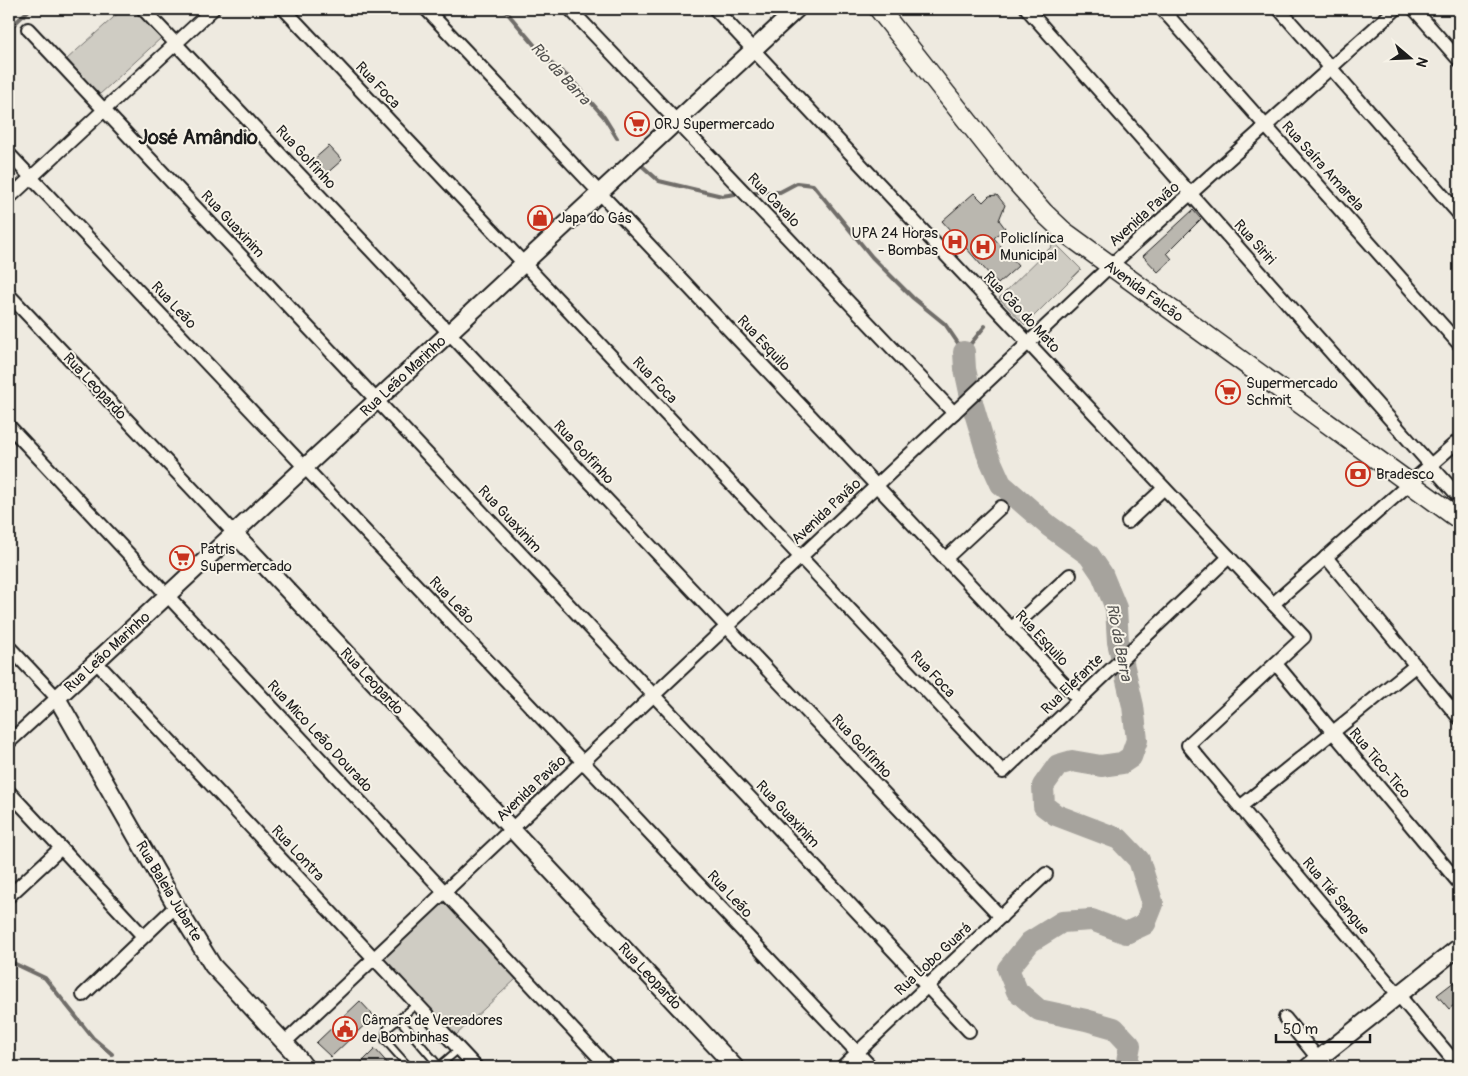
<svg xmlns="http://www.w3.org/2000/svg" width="1468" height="1076" font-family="Pangolin,sans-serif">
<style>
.green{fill:#cfccc3;stroke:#767470}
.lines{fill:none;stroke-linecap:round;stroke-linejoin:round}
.stream{stroke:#6f6d69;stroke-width:4}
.river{stroke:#a6a39d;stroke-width:22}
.building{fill:#bab7af;stroke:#1c1c1c}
.service-casing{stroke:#1c1c1c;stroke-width:10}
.minor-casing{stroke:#1c1c1c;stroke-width:16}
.tertiary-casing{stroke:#1c1c1c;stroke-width:20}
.secondary-casing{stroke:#1c1c1c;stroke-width:22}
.service{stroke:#f7f3e8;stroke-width:6}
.minor{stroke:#f7f3e8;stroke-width:12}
.tertiary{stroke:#f7f3e8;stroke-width:16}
.secondary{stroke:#f7f3e8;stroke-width:19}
.labels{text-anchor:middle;stroke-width:4;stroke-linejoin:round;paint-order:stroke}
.street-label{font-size:15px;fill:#1c1c1c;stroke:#f7f3e8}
.poi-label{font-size:15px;fill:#1c1c1c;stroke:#f7f3e8;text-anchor:start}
.water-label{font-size:16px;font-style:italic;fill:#535250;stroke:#f7f3e8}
.district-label{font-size:20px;font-weight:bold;fill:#1c1c1c;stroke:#f7f3e8}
</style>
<rect width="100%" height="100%" fill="#eeeae0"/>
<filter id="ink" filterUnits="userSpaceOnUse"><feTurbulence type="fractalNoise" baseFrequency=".02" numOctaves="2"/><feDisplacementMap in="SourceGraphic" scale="10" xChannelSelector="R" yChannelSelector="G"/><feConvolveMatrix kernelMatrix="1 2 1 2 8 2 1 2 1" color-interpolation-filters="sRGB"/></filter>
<g filter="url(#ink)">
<g class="green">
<path d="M123,9H134L161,38L99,95L67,59Z"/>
<path d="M1055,243L1081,269L1025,325L999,298Z"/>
<path d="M443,900L516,979L455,1036L381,958Z"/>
</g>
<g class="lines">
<g class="stream">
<path d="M504,9L547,60L571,79L604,117L617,138"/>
<path d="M9,29L30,9"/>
<path d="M640,164L659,181L722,196L742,193"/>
<path d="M749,192H780L797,183L813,185L872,257L913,298L945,324L964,352L985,326"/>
<path d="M9,961L45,978L93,1038L112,1054"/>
</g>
<path class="river" d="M964,352L965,369L973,406L987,453L1001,484L1049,526L1089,555L1102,574L1116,608L1118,642L1133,706L1137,740L1131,757L1122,763L1101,766L1072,761L1058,765L1043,786L1044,806L1056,815L1119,839L1139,860L1153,904L1145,924L1126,933L1092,920L1062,922L1030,942L1008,969L1017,991L1039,1010L1086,1020L1114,1028L1130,1045L1126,1067"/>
</g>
<g class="building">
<path d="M329,146L342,160L325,175L312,161Z"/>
<path d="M974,193L983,202L989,196L997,195L1005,205L999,220L1005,228L994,238L1018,266L998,284L942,221Z"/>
<path d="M1193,210L1201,219L1167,253L1172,259L1158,272L1143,256Z"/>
<path d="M1459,978V1001L1449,1009L1437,995Z"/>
<path d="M360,1001L374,1016L331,1057L316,1043Z"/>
<path d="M375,1049L391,1067H357Z"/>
</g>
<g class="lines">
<defs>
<g id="service">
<path d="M399,1019L439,1066"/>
<path d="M409,1067L385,1040L387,1029L417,1004"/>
<path d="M438,1067L459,1049"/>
</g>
<g id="minor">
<path d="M143,9L1001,917"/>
<path d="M284,9L1003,772L1229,557"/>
<path d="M426,9L1079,700"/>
<path d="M570,9L954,413"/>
<path d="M715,9L1304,637L1188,745L1459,1067"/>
<path d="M1027,9L1459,497"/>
<path d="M1162,9L1459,344"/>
<path d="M1279,9L1459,214"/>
<path d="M1414,9L1459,60"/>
<path d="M28,29L969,1031"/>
<path d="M9,154L871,1067"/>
<path d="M9,198L213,9"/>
<path d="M9,295L234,533"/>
<path d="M9,426L608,1067"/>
<path d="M1128,522L1164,488"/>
<path d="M1326,557L1459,718"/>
<path d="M945,559L1001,507"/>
<path d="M1273,604L1459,440"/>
<path d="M1011,629L1070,575"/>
<path d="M9,647L57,698L9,742"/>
<path d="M96,662L476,1067"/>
<path d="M1276,664L1459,883"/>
<path d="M9,792L143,936"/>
<path d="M1240,807L1415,666"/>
<path d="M9,896L61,848"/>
<path d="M83,995L176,906"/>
<path d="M1285,1018L1325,1067"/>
<path d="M284,1043L1110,266L1396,9"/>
<path d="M842,1067L1046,874"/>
</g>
<g id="tertiary">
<path d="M234,533L735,1067"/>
<path d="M305,1067L295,1054L213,966L176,906L57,698L797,9"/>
<path d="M1308,1067L1459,947"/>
</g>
<path id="secondary" d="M879,9L1007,171L1044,213L1063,231L1459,519"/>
</defs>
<use href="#service" class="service-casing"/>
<use href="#minor" class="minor-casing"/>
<use href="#tertiary" class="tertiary-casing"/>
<use href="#secondary" class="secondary-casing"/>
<use href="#service" class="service"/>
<use href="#minor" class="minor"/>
<use href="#tertiary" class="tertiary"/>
<use href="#secondary" class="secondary"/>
</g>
</g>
<defs>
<symbol id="supermarket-ring" viewBox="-11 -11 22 22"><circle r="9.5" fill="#f7f3e8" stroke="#c8321e" stroke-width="1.5"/><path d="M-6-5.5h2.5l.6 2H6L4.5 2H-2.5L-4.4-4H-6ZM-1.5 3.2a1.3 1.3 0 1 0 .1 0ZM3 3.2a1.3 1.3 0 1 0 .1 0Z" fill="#c8321e"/></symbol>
<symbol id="shop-ring" viewBox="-11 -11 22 22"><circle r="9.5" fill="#f7f3e8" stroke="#c8321e" stroke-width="1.5"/><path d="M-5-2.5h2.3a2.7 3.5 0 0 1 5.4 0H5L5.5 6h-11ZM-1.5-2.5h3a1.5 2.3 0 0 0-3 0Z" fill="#c8321e"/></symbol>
<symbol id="hospital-ring" viewBox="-11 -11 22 22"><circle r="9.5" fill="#f7f3e8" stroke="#c8321e" stroke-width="1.5"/><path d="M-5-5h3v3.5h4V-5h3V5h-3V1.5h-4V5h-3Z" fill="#c8321e"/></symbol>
<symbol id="bank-ring" viewBox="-11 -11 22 22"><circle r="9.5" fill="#f7f3e8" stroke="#c8321e" stroke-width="1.5"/><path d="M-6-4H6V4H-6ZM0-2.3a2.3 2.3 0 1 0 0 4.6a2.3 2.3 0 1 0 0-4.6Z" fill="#c8321e"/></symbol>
<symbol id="civic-ring" viewBox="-11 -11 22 22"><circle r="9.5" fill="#f7f3e8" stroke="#c8321e" stroke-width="1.5"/><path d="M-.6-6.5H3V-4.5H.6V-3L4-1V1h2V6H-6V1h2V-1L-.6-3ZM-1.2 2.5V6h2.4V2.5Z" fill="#c8321e"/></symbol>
</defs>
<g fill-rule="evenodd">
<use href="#supermarket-ring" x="623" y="110" width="28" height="28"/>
<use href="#shop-ring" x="526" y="204" width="28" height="28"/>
<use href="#hospital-ring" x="941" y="228" width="28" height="28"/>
<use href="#hospital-ring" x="969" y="233" width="28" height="28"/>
<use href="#supermarket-ring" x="1214" y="378" width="28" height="28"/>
<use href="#bank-ring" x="1344" y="460" width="28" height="28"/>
<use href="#supermarket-ring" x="168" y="544" width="28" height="28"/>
<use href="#civic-ring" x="331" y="1015" width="28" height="28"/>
</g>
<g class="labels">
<g class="street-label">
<text transform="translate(378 85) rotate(47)" y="5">Rua Foca</text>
<text transform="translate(306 157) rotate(47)" y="5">Rua Golfinho</text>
<text transform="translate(1323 166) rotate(48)" y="5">Rua Saíra Amarela</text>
<text transform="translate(774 200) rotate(46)" y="5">Rua Cavalo</text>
<text transform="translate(1144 214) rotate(-42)" y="5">Avenida Pavão</text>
<text transform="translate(233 224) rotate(47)" y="5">Rua Guaxinim</text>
<text transform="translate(1255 242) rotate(48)" y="5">Rua Siriri</text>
<text transform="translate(1144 291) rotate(36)" y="5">Avenida Falcão</text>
<text transform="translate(174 305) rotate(47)" y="5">Rua Leão</text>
<text transform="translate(1022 312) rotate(47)" y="5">Rua Cão do Mato</text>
<text transform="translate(764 343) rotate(47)" y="5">Rua Esquilo</text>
<text transform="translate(403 376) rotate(-43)" y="5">Rua Leão Marinho</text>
<text transform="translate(655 380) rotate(47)" y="5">Rua Foca</text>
<text transform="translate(95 386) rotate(47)" y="5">Rua Leopardo</text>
<text transform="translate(584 452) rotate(47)" y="5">Rua Golfinho</text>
<text transform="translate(826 511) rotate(-43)" y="5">Avenida Pavão</text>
<text transform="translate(510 519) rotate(47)" y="5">Rua Guaxinim</text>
<text transform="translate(452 600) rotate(47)" y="5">Rua Leão</text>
<text transform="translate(1042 638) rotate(47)" y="5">Rua Esquilo</text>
<text transform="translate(107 652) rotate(-43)" y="5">Rua Leão Marinho</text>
<text transform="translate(933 674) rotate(47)" y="5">Rua Foca</text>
<text transform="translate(372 681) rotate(47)" y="5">Rua Leopardo</text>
<text transform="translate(1072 684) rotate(-44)" y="5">Rua Elefante</text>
<text transform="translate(320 736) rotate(47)" y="5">Rua Mico Leão Dourado</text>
<text transform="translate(862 746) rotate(47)" y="5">Rua Golfinho</text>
<text transform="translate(1380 763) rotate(50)" y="5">Rua Tico-Tico</text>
<text transform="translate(531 788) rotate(-43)" y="5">Avenida Pavão</text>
<text transform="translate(788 814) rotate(47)" y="5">Rua Guaxinim</text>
<text transform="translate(298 853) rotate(47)" y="5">Rua Lontra</text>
<text transform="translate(169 891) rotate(59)" y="5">Rua Baleia Jubarte</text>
<text transform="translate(730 894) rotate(47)" y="5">Rua Leão</text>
<text transform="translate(1336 896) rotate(50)" y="5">Rua Tié Sangue</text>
<text transform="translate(933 959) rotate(-43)" y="5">Rua Lobo Guará</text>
<text transform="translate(650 976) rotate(47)" y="5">Rua Leopardo</text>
</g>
<g class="poi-label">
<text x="654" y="129">ORJ Supermercado</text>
<text x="558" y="223">Japa do Gás</text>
<text x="938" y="238" text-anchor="end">UPA 24 Horas<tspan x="938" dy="17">- Bombas</tspan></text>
<text x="1000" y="243">Policlínica<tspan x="1000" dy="17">Municipal</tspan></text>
<text x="1246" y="388">Supermercado<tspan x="1246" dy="17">Schmit</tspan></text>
<text x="1376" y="479">Bradesco</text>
<text x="200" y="554">Patris<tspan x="200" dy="17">Supermercado</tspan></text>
<text x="362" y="1025">Câmara de Vereadores<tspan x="362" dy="17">de Bombinhas</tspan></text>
</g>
<g class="water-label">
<text transform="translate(561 73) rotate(47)" y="6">Rio da Barra</text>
<text transform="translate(1120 642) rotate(79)" y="6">Rio da Barra</text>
</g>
<g class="district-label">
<text x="198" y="144">José Amândio</text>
</g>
</g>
<rect width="1468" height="1076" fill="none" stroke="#f7f3e8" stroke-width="30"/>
<rect x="15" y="15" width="1438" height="1046" fill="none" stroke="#1c1c1c" stroke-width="2" filter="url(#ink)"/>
<g transform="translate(1410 58) rotate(109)" stroke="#f7f3e8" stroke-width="4" paint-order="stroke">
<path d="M0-4L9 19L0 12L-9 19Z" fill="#1c1c1c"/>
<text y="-8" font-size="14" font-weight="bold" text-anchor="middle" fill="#1c1c1c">N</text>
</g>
<path d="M1276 1034v8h94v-8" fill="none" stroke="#1c1c1c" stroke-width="2.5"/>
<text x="1283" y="1034" font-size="15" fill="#1c1c1c" stroke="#f7f3e8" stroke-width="4" paint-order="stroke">50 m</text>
</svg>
